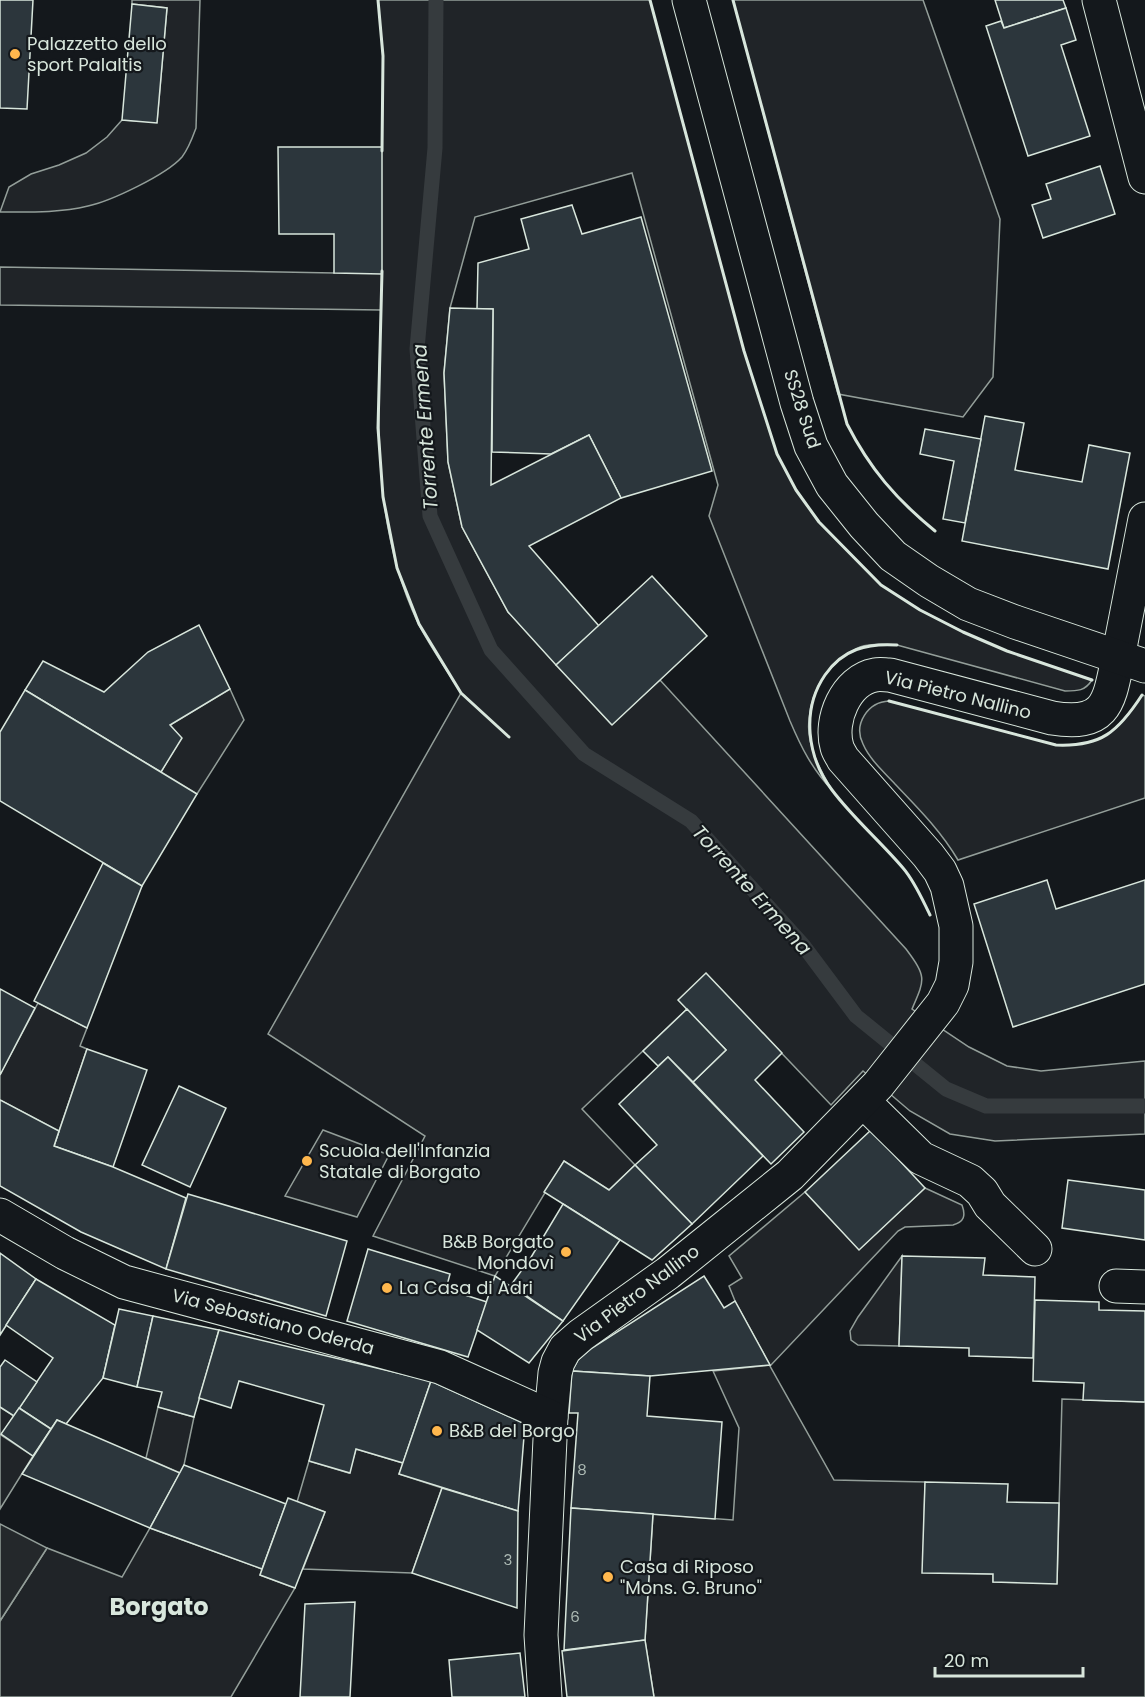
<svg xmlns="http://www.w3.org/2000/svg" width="1145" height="1697" font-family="Poppins,sans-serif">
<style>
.green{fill:#202428;stroke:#939e99;stroke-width:1.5}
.parking{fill:#24282b;stroke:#939e99;stroke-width:1.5}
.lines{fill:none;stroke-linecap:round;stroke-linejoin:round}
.stream{stroke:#363b3e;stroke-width:15}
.building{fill:#2c363c;stroke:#d8e6dc;stroke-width:1.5}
.pedestrian-casing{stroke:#d8e6dc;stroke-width:35}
.minor-casing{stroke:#d8e6dc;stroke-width:35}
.tertiary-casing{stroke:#d8e6dc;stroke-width:35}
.secondary-casing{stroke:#d8e6dc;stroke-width:35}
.primary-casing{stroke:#d8e6dc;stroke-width:35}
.pedestrian{stroke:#14181c;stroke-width:33}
.minor{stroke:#14181c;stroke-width:33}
.tertiary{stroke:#14181c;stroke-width:33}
.secondary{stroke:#14181c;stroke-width:33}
.primary{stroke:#14181c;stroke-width:33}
.wall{stroke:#d8e6dc;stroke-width:3}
.poi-dot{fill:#ffb74d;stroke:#14181c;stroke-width:2}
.labels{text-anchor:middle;stroke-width:4.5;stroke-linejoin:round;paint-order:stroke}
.number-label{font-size:15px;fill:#adbab4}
.poi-label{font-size:18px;fill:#d8e6dc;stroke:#14181c;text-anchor:start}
.street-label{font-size:18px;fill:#d8e6dc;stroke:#14181c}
.water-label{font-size:20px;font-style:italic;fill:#d8e6dc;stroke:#14181c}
.district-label{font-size:24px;font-weight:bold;fill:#d8e6dc;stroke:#14181c}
</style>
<rect width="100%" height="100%" fill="#14181c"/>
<g class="green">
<path d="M132,0H200L196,128C192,139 189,148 182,157C166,175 111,201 88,206C59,213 29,212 0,212L9,187L31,174L59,165L86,153L107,137L122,120L157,122L167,8L132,4Z"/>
<path d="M378,0H650L744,351L777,454L796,490L819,522L881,585L920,610L963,632L1007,651L1092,680C1085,691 1078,691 1065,691L897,645C885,644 871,643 860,647C830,660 811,688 809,720C806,744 820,770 832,790C812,769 801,747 790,721L709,516L718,485L632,173L475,217L450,308L444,373L448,462L462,527L508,612L611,724L660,680L906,949C927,977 925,979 912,1009L969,1047L1007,1066L1041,1071L1145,1061V1134L995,1141L950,1134L910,1111L863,1071L831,1105L706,974L687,1009L582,1109L635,1165L609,1190L564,1161L495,1276L373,1236L425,1136L268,1034L461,693C447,670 430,647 418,623C371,524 378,416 381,310L0,305V267L334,273L382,147L383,56Z"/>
<path d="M733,0H923L1000,219L993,377L963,417L838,394Z"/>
<path d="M230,689L244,720L197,794L161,772L181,738L170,725Z"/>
<path d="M1142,695L1145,696V798L958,860C941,831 918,808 895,784C884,772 870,760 863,744C853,724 868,702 889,701L1056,745C1101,747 1118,732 1142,695Z"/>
<path d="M38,1003L87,1028L80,1046L87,1049L59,1131L0,1100V1075Z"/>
<path d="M323,1130L389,1155L357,1217L285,1196Z"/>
<path d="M925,1188L962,1205C966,1216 964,1222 953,1225L905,1227L898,1231L770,1366L834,1480L925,1482L923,1572L993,1574V1582L1057,1583L1062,1399L1145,1402V1697H654L645,1640L653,1514L733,1520L739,1428L713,1371L770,1365L735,1301L729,1286L742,1278L729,1256L805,1192L859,1249Z"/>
<path d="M902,1256L899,1346L858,1345L851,1340L850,1331L858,1317Z"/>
<path d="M0,1407L14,1416L1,1435L33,1456L0,1509Z"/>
<path d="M158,1407L194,1417L184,1465L180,1473L146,1458Z"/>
<path d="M356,1449L403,1463L399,1474L442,1488L412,1573L303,1569L325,1512L297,1502L309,1461L349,1473Z"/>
<path d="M150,1528L262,1569L260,1575L295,1588L231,1697H0V1621L47,1548L122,1577Z"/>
</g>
<path class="parking" d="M0,1524L47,1548L0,1621Z"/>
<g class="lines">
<path class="stream" d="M436,0L435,148L417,349L430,516L491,650L584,754L691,821L803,945L856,1016L946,1089L986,1106H1145"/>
</g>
<g class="building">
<path d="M0,0H33L27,109L0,108Z"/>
<path d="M995,0H1063L1066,8L1004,28Z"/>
<path d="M132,4L167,8L157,123L122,120Z"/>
<path d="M1066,8L1076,40L1061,45L1090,136L1028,156L986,26L1001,21L1004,28Z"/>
<path d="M278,147H382V274L334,273V234H279Z"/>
<path d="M1100,166L1115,214L1043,238L1032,205L1051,199L1046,184Z"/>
<path d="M572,205L582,234L641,217L712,471L621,498L589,435L551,454L492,452L493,309H477L478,263L529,249L521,219Z"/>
<path d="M450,308L493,309L491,485L589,435L621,498L529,546L599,626L556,665L508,612L462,527L448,462L444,373Z"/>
<path d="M985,416L1024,423L1015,470L1082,482L1089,445L1130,453L1108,569L962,541Z"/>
<path d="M925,429L981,439L965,523L943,519L954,461L920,454Z"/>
<path d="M652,576L707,636L612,725L556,665Z"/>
<path d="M199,625L230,689L170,725L182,738L161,772L25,690L43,661L104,692L148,652Z"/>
<path d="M25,690L197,794L142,886L0,801V732Z"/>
<path d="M103,863L142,886L87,1028L34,1001Z"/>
<path d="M1047,880L1056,909L1145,880V984L1013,1027L974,904Z"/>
<path d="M706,973L782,1053L755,1080L804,1132L771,1164L693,1082L726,1050L678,1000Z"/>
<path d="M0,989L35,1008L0,1075Z"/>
<path d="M687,1009L726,1050L693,1082L668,1057L658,1066L643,1051Z"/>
<path d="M87,1049L147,1070L113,1167L54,1146Z"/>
<path d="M668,1057L763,1156L692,1224L635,1165L657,1145L619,1104Z"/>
<path d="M179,1086L226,1108L190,1187L142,1165Z"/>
<path d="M0,1100L59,1131L54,1146L113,1167L186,1198L166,1269L81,1232L0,1186Z"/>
<path d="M871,1130L925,1188L859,1250L805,1192Z"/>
<path d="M564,1161L609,1190L635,1165L692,1224L652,1260L544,1192Z"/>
<path d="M1068,1180L1145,1190V1240L1062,1228Z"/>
<path d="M188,1194L347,1241L326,1316L166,1269Z"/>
<path d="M563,1204L620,1240L563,1321L511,1285L530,1259Z"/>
<path d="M368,1249L450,1274L446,1289L487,1302L468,1357L347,1321Z"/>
<path d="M0,1253L36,1279L0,1335Z"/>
<path d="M902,1256L985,1258L983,1275L1035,1277L1033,1358L969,1356V1348L899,1346Z"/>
<path d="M495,1276L563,1321L529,1363L477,1330Z"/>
<path d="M704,1276L724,1308L735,1301L770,1365L650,1376L572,1371L578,1360L592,1348Z"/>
<path d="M36,1279L115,1325L103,1378L66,1424L57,1420L51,1429L19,1408L53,1358L6,1325Z"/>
<path d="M1035,1300L1099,1302V1310L1145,1311V1402L1083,1400L1084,1383L1033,1381Z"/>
<path d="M119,1309L153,1316L137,1387L103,1378Z"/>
<path d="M153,1316L219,1330L194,1417L158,1407L162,1392L137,1387Z"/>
<path d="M219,1330L431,1381L403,1463L356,1449L350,1473L309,1461L324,1405L239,1381L231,1408L199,1398Z"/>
<path d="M5,1360L37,1382L14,1416L0,1407V1367Z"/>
<path d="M572,1371L650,1376L647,1416L722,1422L715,1519L571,1508L578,1413H569Z"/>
<path d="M431,1381L525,1424L518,1511L399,1474Z"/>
<path d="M19,1408L51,1429L33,1456L1,1434Z"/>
<path d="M57,1420L180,1473L150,1528L22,1474Z"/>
<path d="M184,1465L286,1504L262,1569L150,1528Z"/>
<path d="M925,1482L1008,1484L1007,1502L1059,1503L1057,1584L993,1582V1574L922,1573Z"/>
<path d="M442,1488L518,1511L517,1608L412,1573Z"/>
<path d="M288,1498L325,1512L295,1588L260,1575Z"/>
<path d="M571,1508L653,1514L645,1640L564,1650Z"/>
<path d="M355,1602L350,1697H300L305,1604Z"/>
<path d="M645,1640L654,1697H567L562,1651Z"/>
<path d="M520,1653L525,1697H452L449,1660Z"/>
</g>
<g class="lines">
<defs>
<path id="pedestrian" d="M1116,1286L1145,1287"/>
<g id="minor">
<path d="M1099,0L1145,177"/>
<path d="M1118,658L1145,519"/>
<path d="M863,1101L921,1158L970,1181L982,1192L990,1205L1035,1249"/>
</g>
<path id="tertiary" d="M551,1417L555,1373L558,1362L565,1349L581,1335L668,1273L790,1175L878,1085L943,1003L952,985L956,962V926L947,886L940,871L928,855L843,759C841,755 838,751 837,747C829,720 846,680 875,675C880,674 885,675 890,675L1052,718C1107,727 1109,702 1118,658"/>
<path id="secondary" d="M0,1215L65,1253L124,1282L440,1367L551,1417L541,1635L545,1697"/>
<path id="primary" d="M689,0L797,403L811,446L832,485L864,525L893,556L929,581L968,604L1015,622L1145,666"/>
</defs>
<use href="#pedestrian" class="pedestrian-casing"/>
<use href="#minor" class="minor-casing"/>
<use href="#tertiary" class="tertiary-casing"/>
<use href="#secondary" class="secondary-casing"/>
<use href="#primary" class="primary-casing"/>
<use href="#pedestrian" class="pedestrian"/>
<use href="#minor" class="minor"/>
<use href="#tertiary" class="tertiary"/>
<use href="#secondary" class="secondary"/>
<use href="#primary" class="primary"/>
<g class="wall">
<path d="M378,0L383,56L382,151"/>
<path d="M650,0L744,351L777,454L796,490L819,522L881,585L920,610L963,632L1007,651L1092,680"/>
<path d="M733,0L847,424C870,469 896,499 935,531"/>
<path d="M382,271L378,428L383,497L397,568L419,624L461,693L509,737"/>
<path d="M897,645C867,643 843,649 825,675C801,710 807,757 832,790C853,818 880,841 903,868C915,882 922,899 930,915"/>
<path d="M889,701L1056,745C1101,747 1118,732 1142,695"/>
</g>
</g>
<g class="poi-dot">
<circle cx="15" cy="54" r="6"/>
<circle cx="307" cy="1161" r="6"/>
<circle cx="566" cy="1252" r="6"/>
<circle cx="387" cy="1288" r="6"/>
<circle cx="437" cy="1431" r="6"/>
<circle cx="608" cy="1577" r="6"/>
</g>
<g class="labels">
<g class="number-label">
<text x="582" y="1475">8</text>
<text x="508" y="1565">3</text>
<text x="575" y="1622">6</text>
</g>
<g class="poi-label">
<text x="27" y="50">Palazzetto dello<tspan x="27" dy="21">sport PalaItis</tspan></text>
<text x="319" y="1157">Scuola dell'Infanzia<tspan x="319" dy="21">Statale di Borgato</tspan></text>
<text x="554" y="1248" text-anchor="end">B&amp;B Borgato<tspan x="554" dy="21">Mondovì</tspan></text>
<text x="399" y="1294">La Casa di Adri</text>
<text x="449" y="1437">B&amp;B del Borgo</text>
<text x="620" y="1573">Casa di Riposo<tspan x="620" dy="21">"Mons. G. Bruno"</tspan></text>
</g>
<g class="street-label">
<text transform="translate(802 409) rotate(72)" y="6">SS28 Sud</text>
<text transform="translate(958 695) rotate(14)" y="6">Via Pietro Nallino</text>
<text transform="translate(637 1294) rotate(-37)" y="6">Via Pietro Nallino</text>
<text transform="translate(273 1322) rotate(15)" y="6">Via Sebastiano Oderda</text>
</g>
<g class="water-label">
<text transform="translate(425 427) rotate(-94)" y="7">Torrente Ermena</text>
<text transform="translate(752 890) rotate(48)" y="7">Torrente Ermena</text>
</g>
<g class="district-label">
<text x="159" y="1615">Borgato</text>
</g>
</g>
<path d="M935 1667v9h148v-9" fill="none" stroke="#d8e6dc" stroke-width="3"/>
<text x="944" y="1667" font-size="18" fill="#d8e6dc" stroke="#14181c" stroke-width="4.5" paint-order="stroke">20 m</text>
</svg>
